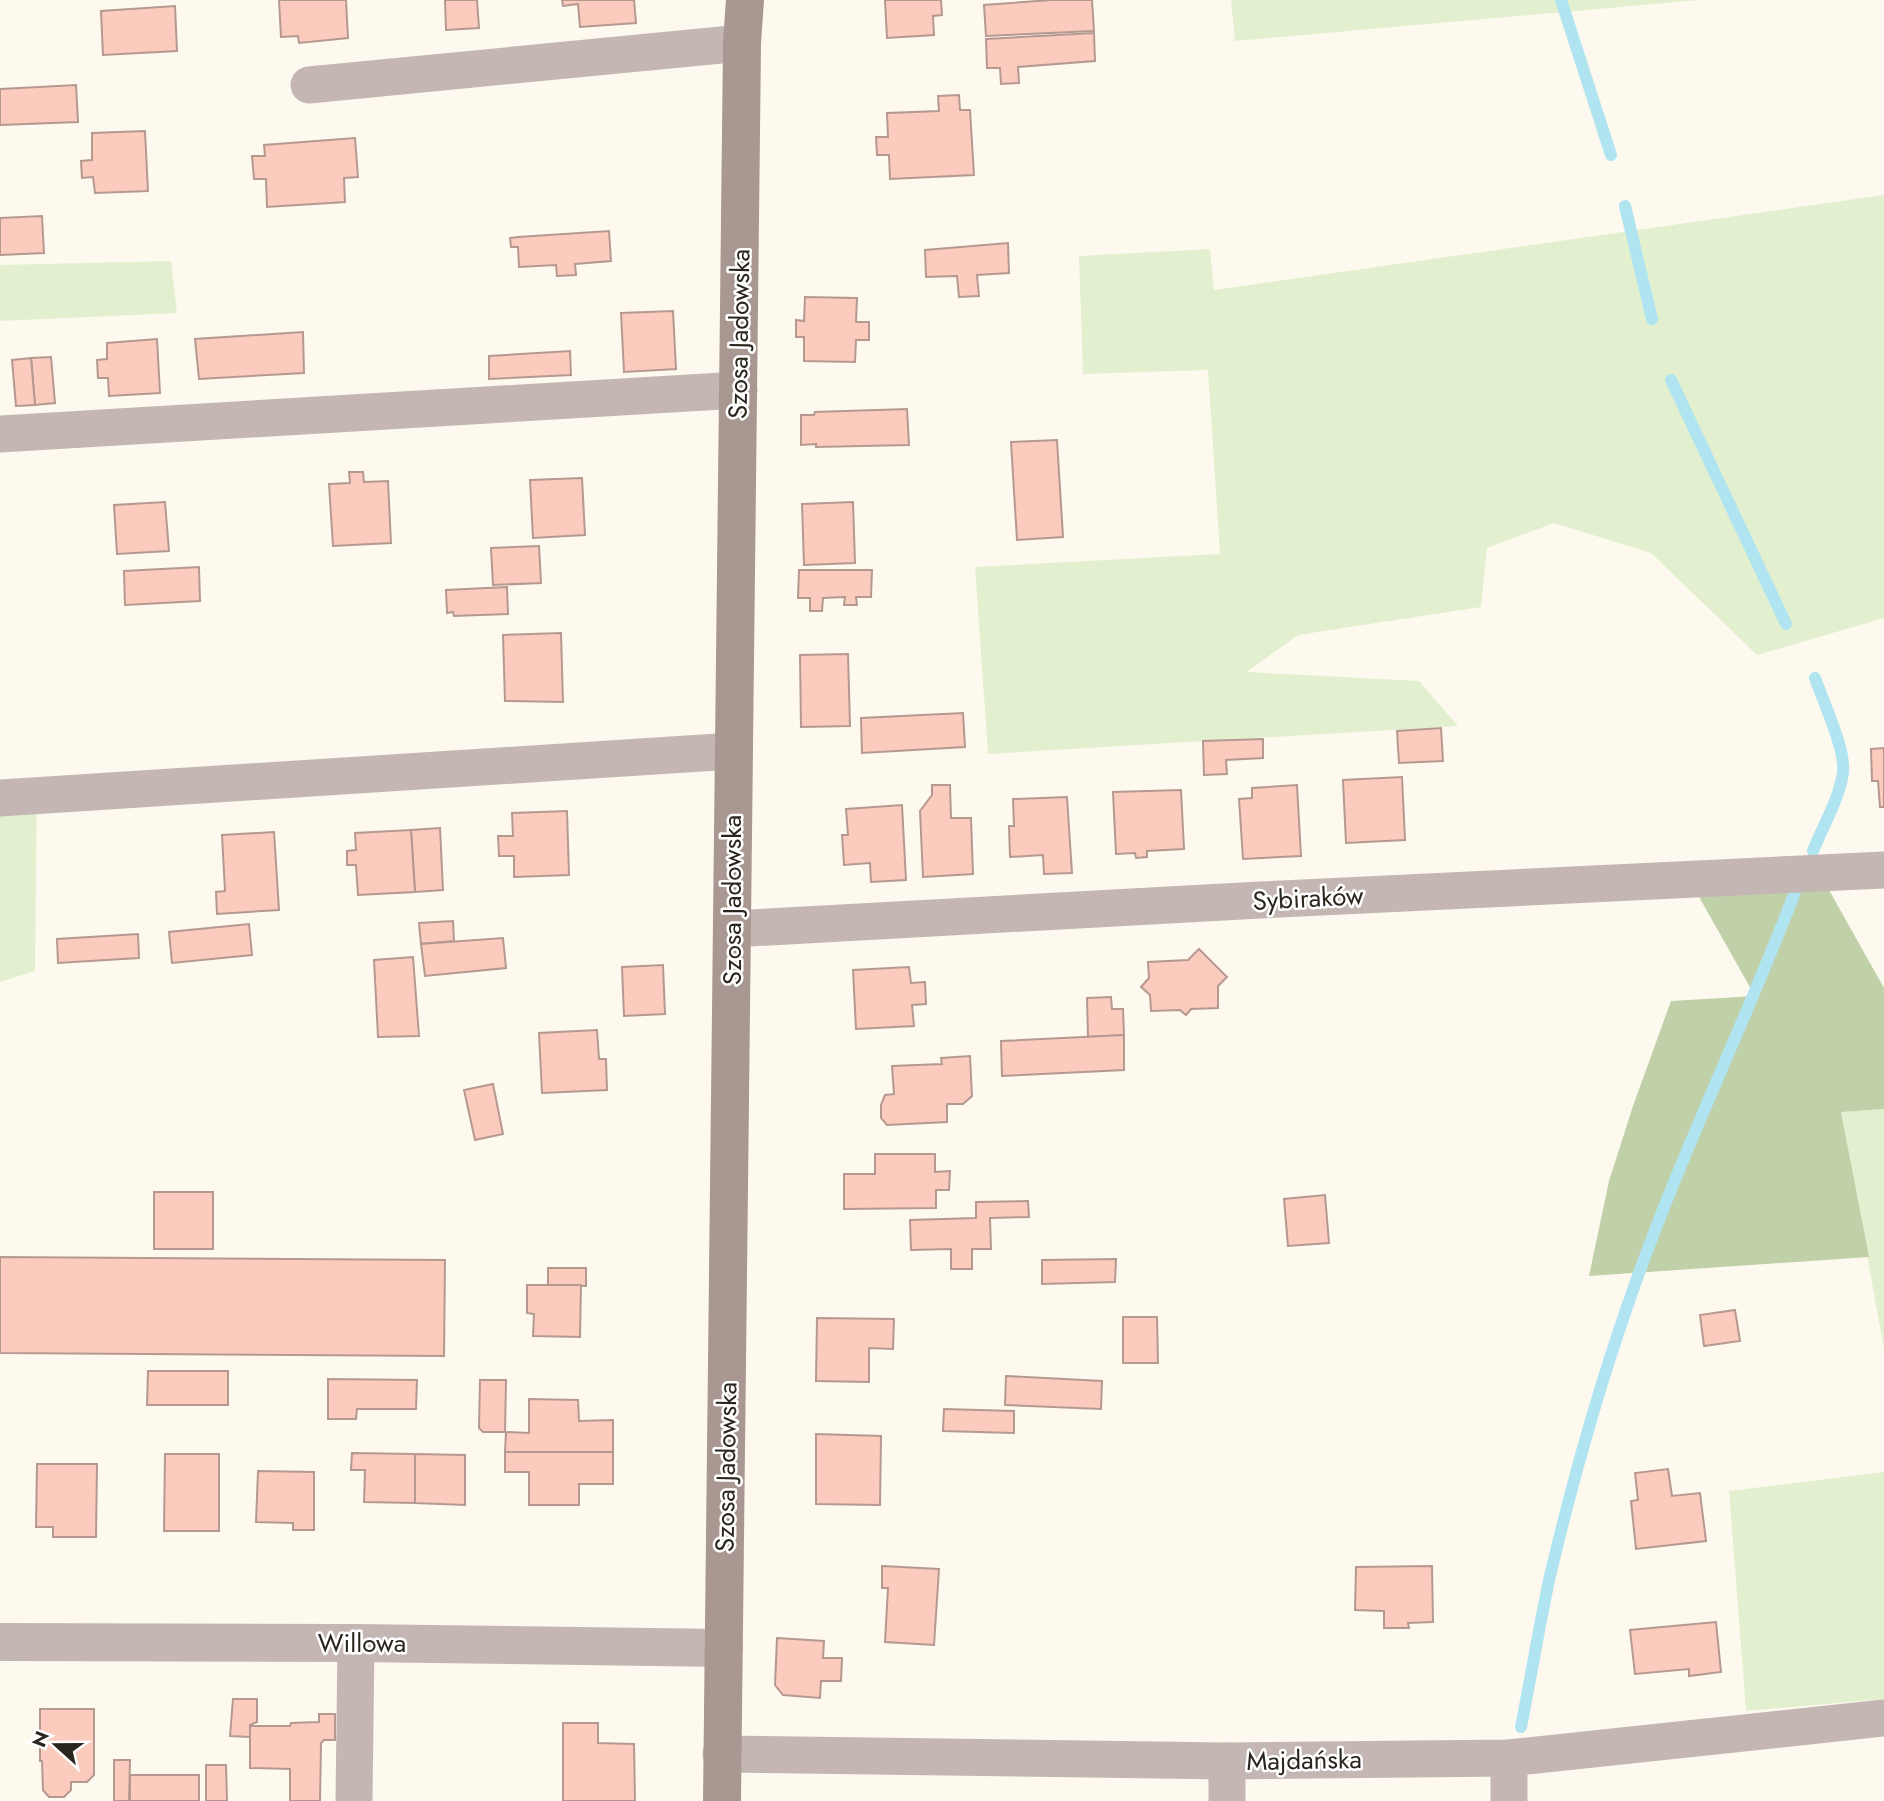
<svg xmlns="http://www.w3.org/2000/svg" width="1884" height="1801" font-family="Jost,sans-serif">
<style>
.green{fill:#e3f0d0}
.forest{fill:#c0d0a8}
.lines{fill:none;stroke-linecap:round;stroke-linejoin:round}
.stream{stroke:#afe4f0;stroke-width:12}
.building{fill:#fbccbd;stroke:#b59991;stroke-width:2}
.minor{stroke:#c4b7b3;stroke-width:37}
.tertiary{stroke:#c4b7b3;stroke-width:38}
.secondary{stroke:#a99791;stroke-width:38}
.labels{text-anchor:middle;stroke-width:5;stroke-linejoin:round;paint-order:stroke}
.street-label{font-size:26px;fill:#2a261d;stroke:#fff}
</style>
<rect width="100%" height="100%" fill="#fef9ef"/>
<g class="green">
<path d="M1231,0H1700L1235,41Z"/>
<path d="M1884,195V618L1757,655L1651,553L1554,523L1487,548L1481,607L1298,635L1247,672L1419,681L1458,726L988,754L975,567L1220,554L1208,370L1083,374L1079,256L1210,249L1214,290Z"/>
<path d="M171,261L177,313L0,321V265Z"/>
<path d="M37,780L35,971L0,982V782Z"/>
<path d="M1884,1109V1349L1841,1112Z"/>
<path d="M1884,1472V1699L1746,1711L1729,1491Z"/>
</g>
<path class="forest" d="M1824,881L1884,988V1109L1841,1112L1869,1257L1589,1276L1609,1181L1633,1106L1671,1001L1755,996L1694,888Z"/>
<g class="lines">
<g class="stream">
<path d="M1561,0L1611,155"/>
<path d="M1625,206L1652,319"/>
<path d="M1671,380L1786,624"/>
<path d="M1813,851C1823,826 1839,799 1843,773C1846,750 1823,701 1815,678"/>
<path d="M1521,1727C1531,1677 1539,1626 1550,1576C1571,1487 1596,1397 1626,1310C1674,1168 1741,1033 1795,892"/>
</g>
</g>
<g class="building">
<path d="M279,0H346L348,38L299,43L298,36L281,37Z"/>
<path d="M445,0H477L479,28L446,30Z"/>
<path d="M562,0H634L636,23L580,27L578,4L563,6Z"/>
<path d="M885,0H941L942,15L933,16L934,35L887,38Z"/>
<path d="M1051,0H1092L1094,31L986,36L984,5Z"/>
<path d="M175,6L177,51L103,55L101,11Z"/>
<path d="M1094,33L1095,61L1018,67L1019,83L1001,84L1000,68H987L986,39Z"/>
<path d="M76,85L78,122L0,125V89Z"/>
<path d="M959,95L960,110H970L974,175L890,179L889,155H877L876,137H888L887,113L939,111L938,96Z"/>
<path d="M145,131L148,191L95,193L93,177L82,178L81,161L92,160V133Z"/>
<path d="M355,138L358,177L344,178L345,202L267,207L266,179H254L252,156H265L264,145Z"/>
<path d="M42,216L44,253L0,255V218Z"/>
<path d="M609,231L611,261L575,264L576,275L557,276L556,265L519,267L518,247H511L510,238L518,237Z"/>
<path d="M1008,243L1009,273L977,275L979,296L959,297L957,276L926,277L925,250Z"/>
<path d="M805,297L857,298L856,322H869V340H856L855,362L804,361V337H796V320L804,321Z"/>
<path d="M673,311L676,369L624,372L621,313Z"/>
<path d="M303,332L304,373L199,379L195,339Z"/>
<path d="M157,339L160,393L109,396L108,378H98L97,360L107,359V343Z"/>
<path d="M570,351L571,375L489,379V356Z"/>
<path d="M51,357L55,403L35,405L31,358Z"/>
<path d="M31,358L35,405L16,406L12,360Z"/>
<path d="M907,409L909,445L816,447V444L801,445V415H814L815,412Z"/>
<path d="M1057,440L1063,537L1017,540L1011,442Z"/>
<path d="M349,472H363L364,482L388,481L391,543L333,546L329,484L350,483Z"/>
<path d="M582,478L585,535L533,538L530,480Z"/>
<path d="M165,502L169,551L117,554L114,505Z"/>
<path d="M853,502L855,563L804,565L802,504Z"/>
<path d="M539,546L541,583L493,585L491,548Z"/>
<path d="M199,567L200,601L125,605L124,571Z"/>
<path d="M799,570H872L871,597H856L857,605H844L845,597L823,598L822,611H810V598H798Z"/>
<path d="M507,587L508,614L454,616L453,612L447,613L446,590Z"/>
<path d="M561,633L563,702L505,701L503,635Z"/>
<path d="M848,654L850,726L801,727L800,655Z"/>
<path d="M963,713L965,747L862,753L861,718Z"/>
<path d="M1441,728L1443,761L1399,763L1397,731Z"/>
<path d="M1263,739V758L1226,760L1227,774L1204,775L1203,741Z"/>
<path d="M1884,748V807H1880L1878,781H1872L1871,749Z"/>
<path d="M1402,777L1405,840L1346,843L1343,780Z"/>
<path d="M932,785H950L951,818H971L973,874L923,877L920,811L932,795Z"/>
<path d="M1297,785L1301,856L1243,859L1239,799L1252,798V788Z"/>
<path d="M1181,790L1184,849L1147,851V857L1136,858L1135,853L1116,854L1113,792Z"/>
<path d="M1067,797L1072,873L1044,874L1043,855L1010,857L1009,826H1014L1013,799Z"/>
<path d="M902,805L906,880L871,882L870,863L844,865L842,835H848L846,809Z"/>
<path d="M567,811L569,875L514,877V856H499L498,836H513L512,813Z"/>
<path d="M440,828L443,890L415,892L411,830Z"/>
<path d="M411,830L415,892L358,895L356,865H347V851L356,850L355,833Z"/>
<path d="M274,832L279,910L217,914L216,892L225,891L222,835Z"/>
<path d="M453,921L454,941L421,944L419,923Z"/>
<path d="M249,924L252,955L172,963L169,932Z"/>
<path d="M138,934L139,958L58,963L57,939Z"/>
<path d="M503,938L506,968L425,976L421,944Z"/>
<path d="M1199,949L1227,977L1218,986V1008L1191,1009L1186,1015L1180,1010L1151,1011L1150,995L1141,987L1149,978L1148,962L1188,960Z"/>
<path d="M413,957L419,1036L378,1037L374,960Z"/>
<path d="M663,965L665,1014L624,1016L622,967Z"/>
<path d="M909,967L911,983L925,982L926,1004L912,1005L914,1026L856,1029L853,970Z"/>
<path d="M1111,997L1112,1009H1123L1124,1035L1088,1037L1087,998Z"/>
<path d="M597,1030L599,1059H606L607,1090L542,1093L539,1033Z"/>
<path d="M1124,1035V1070L1002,1076L1001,1041Z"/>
<path d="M970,1056L972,1096L963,1104H947V1122L887,1125L881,1118V1105L885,1095L894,1094L892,1066L942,1064L941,1058Z"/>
<path d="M493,1084L503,1134L475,1140L464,1090Z"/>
<path d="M875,1154H935V1172L950,1171L949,1190H936V1208L844,1209V1174H875Z"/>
<rect x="154" y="1192" width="59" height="57"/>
<path d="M1325,1195L1329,1243L1288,1246L1284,1199Z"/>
<path d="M1028,1201L1029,1217L990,1218L991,1249H972V1269H951V1249L911,1250L910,1220L976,1218V1202Z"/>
<path d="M0,1257L445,1260L444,1356L0,1353Z"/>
<path d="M1116,1259L1115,1282L1042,1284V1260Z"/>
<path d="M548,1268H586V1286L548,1285Z"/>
<path d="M527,1285H581L580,1337L533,1336L534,1314L527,1313Z"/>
<path d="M1735,1310L1740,1341L1704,1346L1700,1315Z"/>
<path d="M1123,1317H1157L1158,1363H1123Z"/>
<path d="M817,1318L894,1319L893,1349L869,1348V1382L816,1381Z"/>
<path d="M148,1371H228V1405H147Z"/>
<path d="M1006,1376L1102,1381L1101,1409L1005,1405Z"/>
<path d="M328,1379L417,1380L416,1409H357L356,1419H328Z"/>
<path d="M480,1380H506L505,1432H483L479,1428Z"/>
<path d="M529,1399L578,1400L579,1421L613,1420V1452H505L506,1432L529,1433Z"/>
<path d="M944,1409L1014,1411V1433L943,1431Z"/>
<path d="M816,1434L881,1436L880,1505L816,1504Z"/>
<path d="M505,1452H613V1484H579V1505H529V1472H505Z"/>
<path d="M352,1453L415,1454V1503L364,1502L365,1470H351Z"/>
<path d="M165,1454H219V1531H164Z"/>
<path d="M415,1454L465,1455V1505L415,1503Z"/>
<path d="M37,1464H97L96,1537H53V1527H36Z"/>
<path d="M1668,1469L1672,1496L1700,1493L1706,1541L1636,1549L1631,1501L1638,1500L1635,1473Z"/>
<path d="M258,1471L314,1472V1530H293V1523L256,1522Z"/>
<path d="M882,1566L939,1569L934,1645L885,1642L888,1588H882Z"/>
<path d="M1432,1566L1433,1622L1408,1623L1409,1628H1384V1611L1355,1610L1356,1567Z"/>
<path d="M1716,1622L1721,1672L1689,1676V1669L1635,1674L1630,1630Z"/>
<path d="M777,1638L824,1641L823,1658H842L841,1681H821L820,1698L783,1695L775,1685Z"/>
<path d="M233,1699H257V1722L250,1725V1737L230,1736Z"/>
<path d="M40,1709H94V1775L87,1782H71V1790L64,1797H49L43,1790L42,1761H40Z"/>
<path d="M319,1714H335V1740H324L321,1743L320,1801H290V1769L250,1768V1726H290L291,1723L319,1722Z"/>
<path d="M563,1723H598V1743L634,1744L635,1801H563Z"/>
<path d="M114,1760H130L129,1801H114Z"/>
<path d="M206,1765H226L227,1801H206Z"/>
<rect x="130" y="1775" width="69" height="26"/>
</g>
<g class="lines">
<g class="minor">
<path d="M309,85L742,43"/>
<path d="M0,434L739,390"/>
<path d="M0,798L733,751"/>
<path d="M732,929L1260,900L1884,870"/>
<path d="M721,1754L1227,1761L1509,1758L1884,1718"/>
<path d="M1509,1758V1801"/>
<path d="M1227,1761V1801"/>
<path d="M354,1801L356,1643"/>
</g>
<path class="tertiary" d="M0,1642L356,1643L724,1648"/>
<path class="secondary" d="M722,1801L742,43L745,0"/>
</g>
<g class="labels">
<g class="street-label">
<text transform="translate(739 334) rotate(-89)" y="9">Szosa Jadowska</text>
<text transform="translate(1308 898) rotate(-3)" y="9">Sybiraków</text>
<text transform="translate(732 900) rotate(-90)" y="9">Szosa Jadowska</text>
<text transform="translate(726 1467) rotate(-89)" y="9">Szosa Jadowska</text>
<text x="362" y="1652">Willowa</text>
<text transform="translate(1304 1760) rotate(-1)" y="9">Majdańska</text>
</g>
</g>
<g transform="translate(56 1745) rotate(291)" stroke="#ffffff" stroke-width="5" paint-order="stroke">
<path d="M0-5L12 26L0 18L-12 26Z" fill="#2a261d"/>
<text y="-10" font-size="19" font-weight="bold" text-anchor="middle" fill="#2a261d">N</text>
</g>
</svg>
